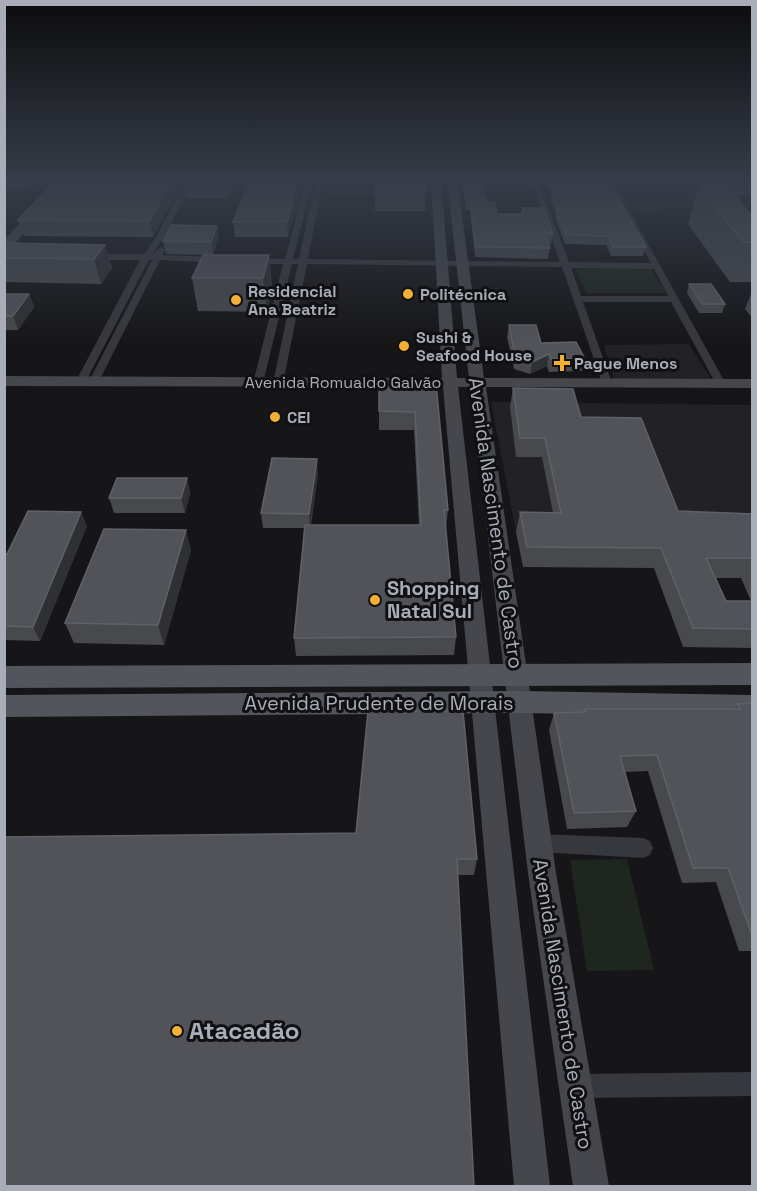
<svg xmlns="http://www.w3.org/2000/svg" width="757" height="1191" font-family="'Space Grotesk',sans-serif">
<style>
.built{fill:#222225}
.green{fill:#1e261f}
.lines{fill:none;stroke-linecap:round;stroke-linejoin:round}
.minor{fill:#37383d;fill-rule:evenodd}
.secondary{fill:#45474d;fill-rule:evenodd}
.primary{fill:#53555c;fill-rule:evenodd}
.wall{fill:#47494d;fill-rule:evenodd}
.shaded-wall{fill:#2f3033}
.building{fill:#525359;stroke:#5f6168;stroke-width:1.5}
.poi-dot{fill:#f2b134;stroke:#111113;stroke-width:2}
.labels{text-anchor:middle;stroke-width:6;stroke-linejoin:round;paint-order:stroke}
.far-poi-label{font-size:16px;font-weight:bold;fill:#a8adb8;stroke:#111113;text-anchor:start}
.far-street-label{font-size:16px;fill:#a8adb8;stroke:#111113}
.street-label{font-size:20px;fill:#a8adb8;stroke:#111113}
.poi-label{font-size:20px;font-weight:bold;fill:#a8adb8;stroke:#111113;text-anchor:start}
.near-poi-label{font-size:24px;font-weight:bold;fill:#a8adb8;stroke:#111113;text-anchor:start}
</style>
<rect width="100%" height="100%" fill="#161618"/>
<g class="built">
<path d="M614,181H752V209L659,208L661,213L629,212L612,182Z"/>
<path d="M327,183L409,184L410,196H324Z"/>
<path d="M689,344L711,379H614L604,345Z"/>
<path d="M491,402L752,405V534L516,532Z"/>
</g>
<g class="green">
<path d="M650,268L666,293H586L576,269Z"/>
<path d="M627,859L654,970L587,971L570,860Z"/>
</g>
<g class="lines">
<g class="minor">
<path d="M186,179H194L164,237L152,254L161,247L165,250L163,255L219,257L223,260L219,263L160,260L99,381L98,383H90L89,381L152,260H149L86,381L85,383H77L76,381L140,260H90L86,257L90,254H144L156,237Z"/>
<path d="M306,179H313L293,259H299L316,179H323L308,259L560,262L531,179H538L569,262L651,263L605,179H612L726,384L721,387L716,384L671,302H583L612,383L607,386L603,385L562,267L307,264L283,383L278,386L274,385L273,383L298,264H292L263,383L258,386L254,385L253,383L283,264H249L245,261L249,258L285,259ZM571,268L654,269L668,296H581Z"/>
<path d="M538,834L643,838L650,841L653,848L650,855L643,858L538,852L531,850L528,843L531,836Z"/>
<path d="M752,1072V1096L577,1098L568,1095L565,1086L568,1077L577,1074Z"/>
</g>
<g class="secondary">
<path d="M61,179H71L8,251H4V240Z"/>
<path d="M431,179H441L457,378H469L447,179H457L484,378L752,379V388L486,387L556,873L609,1186H573L528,873L470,387H458L550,1186H514L443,387L4,386V376L442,378Z"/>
</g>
<g class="primary">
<path d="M752,663V685L4,688V666Z"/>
<path d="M521,691L752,695V717L521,713L4,717V695Z"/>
</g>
</g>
<g class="wall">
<path d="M6,179H35L26,189H8L5,180Z"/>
<path d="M57,179H182V182L153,237L24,236L18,220Z"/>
<path d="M187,179H235L227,199H186L184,185Z"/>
<path d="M260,179H301V185L288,237H235L233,222L258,183Z"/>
<path d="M427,179L425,211H375V192Z"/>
<path d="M462,179H480L487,202L497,214H521L522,208L553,234L551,244H548L550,248L548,259L475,257L470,210H466Z"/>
<path d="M550,179H607L646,247L643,256H611L606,245L565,244L555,218L556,213L551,201L552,193L549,185Z"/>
<path d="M703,179H753V196L735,195L753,217V282H730L688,224L698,187H700Z"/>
<path d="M219,238L213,255L166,254L163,241Z"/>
<path d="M4,243L105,245L112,268L101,284L4,282Z"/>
<path d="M269,255L272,288L267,312L198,311L192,278Z"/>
<path d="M689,284L725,304L722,313H699L687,293Z"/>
<path d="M753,289V319L745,309Z"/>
<path d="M4,294H29L34,307L18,330H4Z"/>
<path d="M509,325L541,343L585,359L582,371L549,372L547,366L530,374L514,369L507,337Z"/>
<path d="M379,383H436L448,510L446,529L456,637L454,655L296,656L294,638L304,528H263L261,513L318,473L311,525H419L414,430H379Z"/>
<path d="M513,388L581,417L678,511L753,514V648L683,647L654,568L523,567L516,532L520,512L553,513L542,457H516L510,407ZM716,578H741L751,601H726Z"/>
<path d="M187,478L190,493L185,513H114L109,498Z"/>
<path d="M87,526L40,641L4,640V554H7Z"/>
<path d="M191,550L164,645L74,643L65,623Z"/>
<path d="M753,703V951H739L716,882L682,883L648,771L624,772L636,811L627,827L567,829L549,730L554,713L584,712L585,709H734L737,704Z"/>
<path d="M4,837L477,859L474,875H458Z"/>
</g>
<g class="shaded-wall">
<path d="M24,179H35L26,189L23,180Z"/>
<path d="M173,179H182V182L153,237L150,221Z"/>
<path d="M228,179H235L227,199L225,185Z"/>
<path d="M298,179H301V185L288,237L287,222Z"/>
<path d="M217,226L219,238L213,255L211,242Z"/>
<path d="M105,245L112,268L101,284L94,259Z"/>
<path d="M269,255L272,288L267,312L263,278Z"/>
<path d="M29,294L34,307L18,330L13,316Z"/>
<path d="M549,354L547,366L530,374L532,362Z"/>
<path d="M317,459L318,473L310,529L309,514Z"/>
<path d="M187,478L190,493L185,513L181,498Z"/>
<path d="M81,512L87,526L40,641L33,627Z"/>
<path d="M186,530L191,550L164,645L158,625Z"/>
</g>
<g class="building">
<path d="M6,179H24L23,180H5Z"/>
<path d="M57,179H173L150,221L18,220Z"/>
<path d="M187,179H228L225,185H184Z"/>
<path d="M260,179H298L287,222H233L248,184L258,183Z"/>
<path d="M376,179H427L426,192H375Z"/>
<path d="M463,179H480L487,202H495L497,214H524L522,208H544L553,234L545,233L550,248L476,247L470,200H466Z"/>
<path d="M551,179H607L646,247H613L608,236L566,235L556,210H560L552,193H557Z"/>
<path d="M704,179H753V184L704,183Z"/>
<path d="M698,187L728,188L753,217V219H748L753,224V242H744Z"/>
<path d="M171,225L217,226L211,242L163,241Z"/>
<path d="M4,243L105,245L94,259L4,258Z"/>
<path d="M203,255H269L263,278H192Z"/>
<path d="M689,284H711L725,304H702Z"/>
<path d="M4,294H29L13,316H4Z"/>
<path d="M509,325H536L541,343L576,342L585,359H551L549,354L532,362L515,356Z"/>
<path d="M379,383H436L448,510H444L456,637L294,638L305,525H421L415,412L379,411Z"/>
<path d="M513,388L573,389L581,417L641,418L678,511L753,514V561L751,558H706L726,601H753V629L693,628L661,548L527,547L520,512L561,513L545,438H520Z"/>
<path d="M272,458L317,459L309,514L261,513Z"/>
<path d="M117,478H187L181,498H109Z"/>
<path d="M28,511L81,512L33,627L4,626V554H7Z"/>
<path d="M104,529L186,530L158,625L65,623Z"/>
<path d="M753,703V938L728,868H693L657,755L620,756L636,811L574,813L554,713L585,712V709H740L737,704Z"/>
<path d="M368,711H463L477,859H457L474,1186H4V837L356,833Z"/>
</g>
<linearGradient id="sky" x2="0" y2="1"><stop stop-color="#0c0c0d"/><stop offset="0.52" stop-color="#363c48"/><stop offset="1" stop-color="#363c48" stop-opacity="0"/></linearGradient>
<rect width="757" height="345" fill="url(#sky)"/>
<g class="poi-dot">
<circle cx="408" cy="294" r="6"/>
<circle cx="236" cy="300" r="6"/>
<circle cx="404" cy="346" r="6"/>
<path d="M559 354h6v6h6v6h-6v6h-6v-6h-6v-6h6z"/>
<circle cx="275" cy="417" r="6"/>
<circle cx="375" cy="600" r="6"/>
<circle cx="177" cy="1031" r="6"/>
</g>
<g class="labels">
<g class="far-poi-label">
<text x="248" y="297">Residencial<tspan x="248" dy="18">Ana Beatriz</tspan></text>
<text x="420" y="300">Politécnica</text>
<text x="416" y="343">Sushi &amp;<tspan x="416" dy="18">Seafood House</tspan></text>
<text x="574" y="369">Pague Menos</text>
<text x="287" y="423">CEI</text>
</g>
<g class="far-street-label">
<text x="343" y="388">Avenida Romualdo Galvão</text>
</g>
<g class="street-label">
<text transform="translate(496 523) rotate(82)" y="7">Avenida Nascimento de Castro</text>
<text x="379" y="710">Avenida Prudente de Morais</text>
<text transform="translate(563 1004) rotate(81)" y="7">Avenida Nascimento de Castro</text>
</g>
<g class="poi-label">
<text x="387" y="595">Shopping<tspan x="387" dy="23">Natal Sul</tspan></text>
</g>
<g class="near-poi-label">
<text x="189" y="1039">Atacadão</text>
</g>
</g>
<rect width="757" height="1191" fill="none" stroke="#a8adb8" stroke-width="12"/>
</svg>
